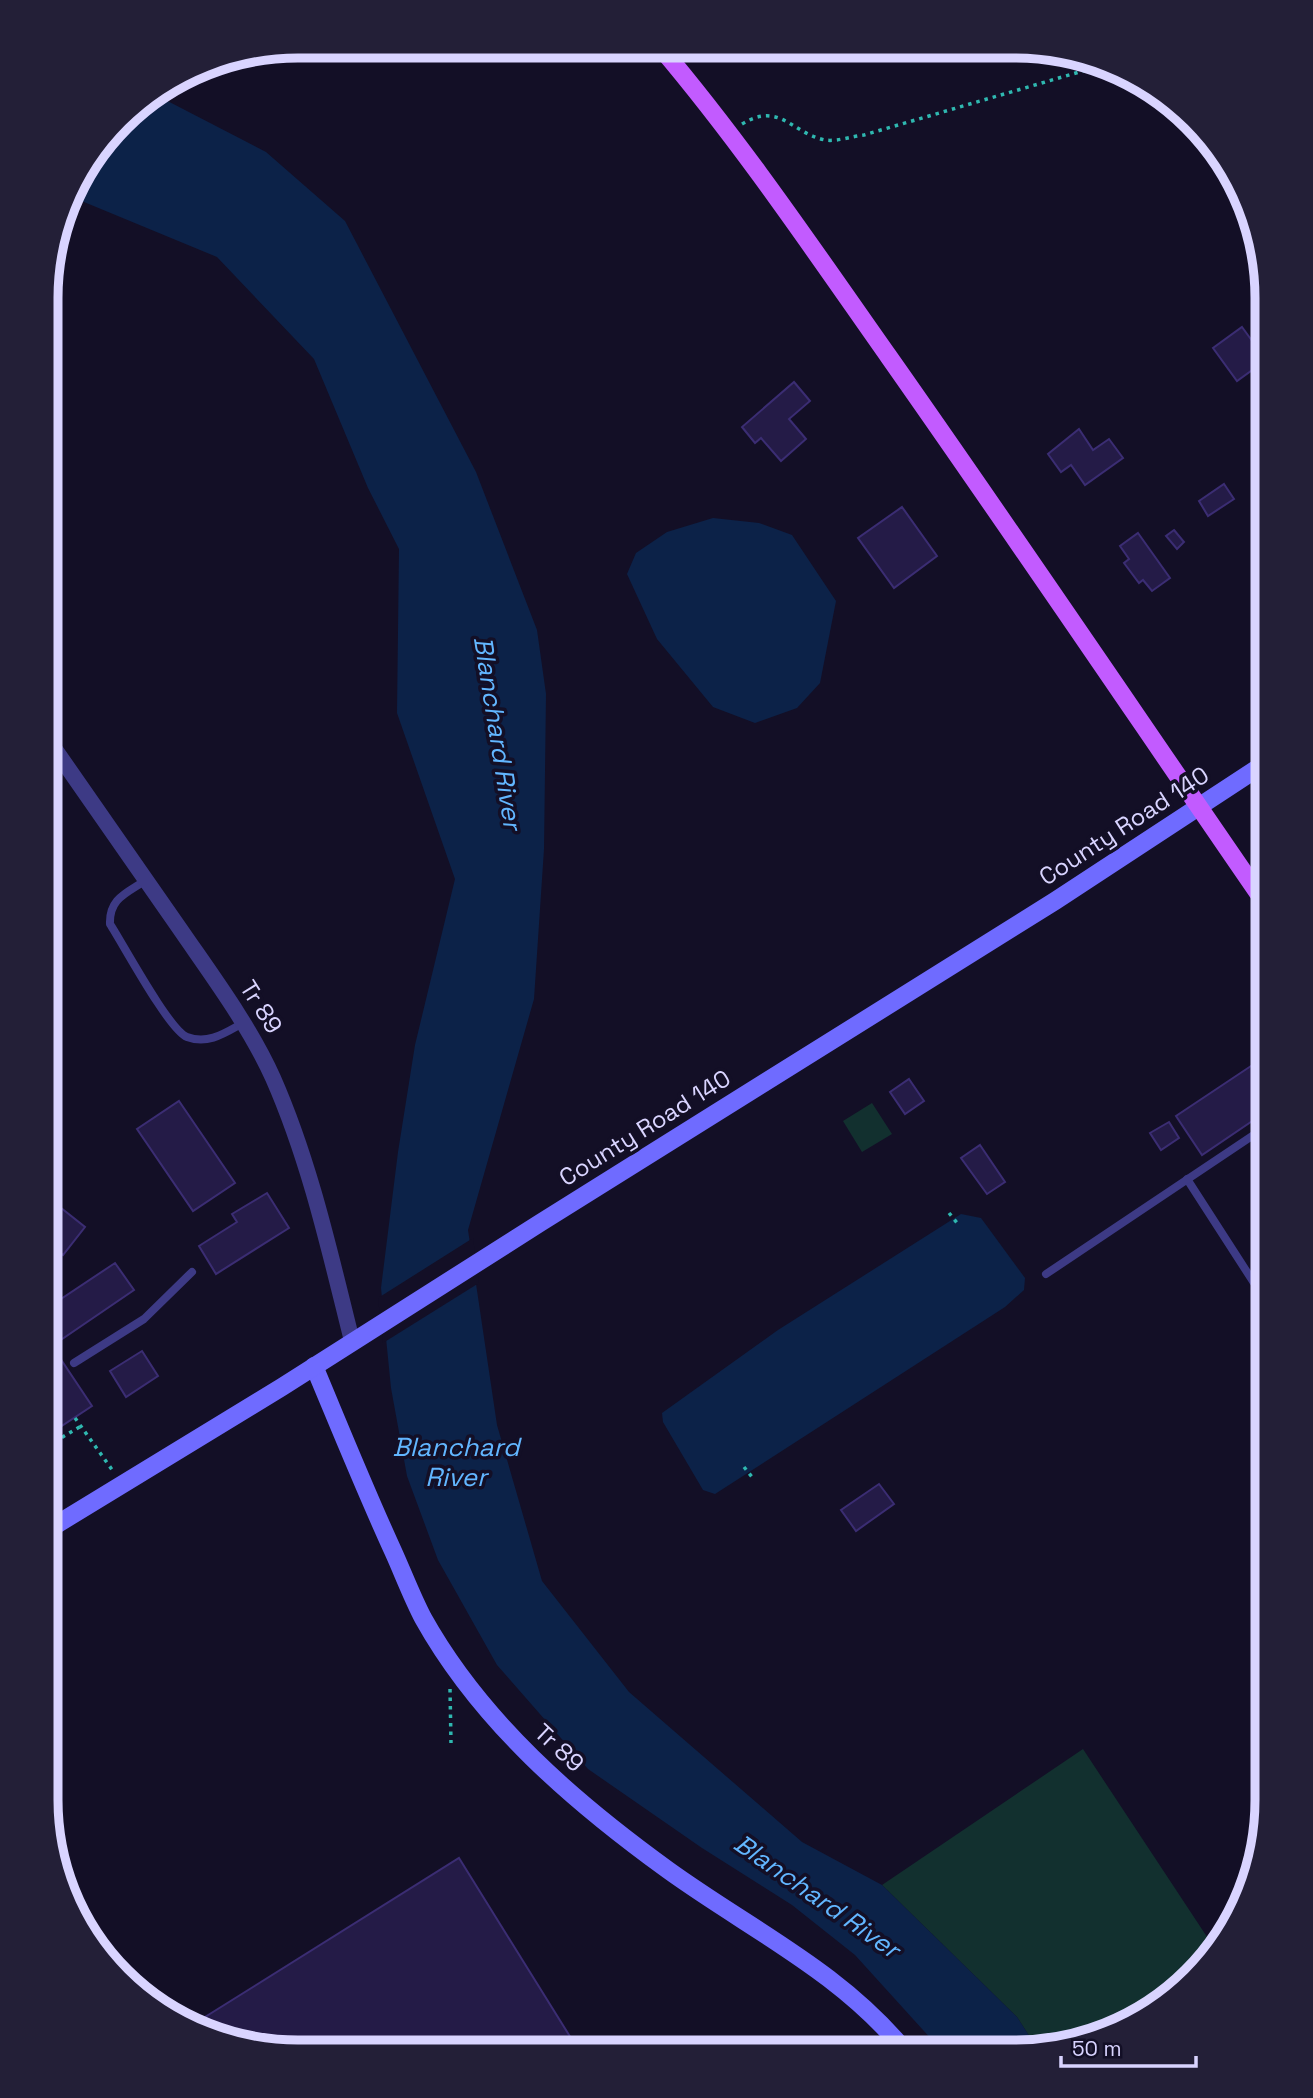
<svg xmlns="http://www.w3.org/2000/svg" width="1313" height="2098" font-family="'Space Grotesk',sans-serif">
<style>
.green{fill:#12302f}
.water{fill:#0c2248}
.pier{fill:#130f26}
.building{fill:#241b47;stroke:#3b2d73;stroke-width:2}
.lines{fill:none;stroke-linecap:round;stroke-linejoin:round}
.path{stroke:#2fb8b0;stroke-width:3.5;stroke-dasharray:3.5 5;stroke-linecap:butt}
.lane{stroke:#3d3a85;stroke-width:8}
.street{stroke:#3d3a85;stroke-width:16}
.secondary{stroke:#6f6bff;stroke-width:18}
.primary{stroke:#c25bff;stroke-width:18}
.labels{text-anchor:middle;stroke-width:7;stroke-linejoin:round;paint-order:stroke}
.street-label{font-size:24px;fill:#d9d4ff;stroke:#130f26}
.water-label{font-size:26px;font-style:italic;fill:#62b6ff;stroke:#130f26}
.rim{fill:none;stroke:#d9d4ff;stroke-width:9}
</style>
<rect width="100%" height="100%" fill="#130f26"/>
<g class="green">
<path d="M872,1103L892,1134L862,1152L843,1121Z"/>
<path d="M1083,1749L1217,1952L1112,2033L1037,2048L1017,2017L882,1885Z"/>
</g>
<g class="water">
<path d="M154,94L266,152L345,221L476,472L537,630L546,694L544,849L534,999L468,1230L497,1425L542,1581L629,1692L802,1842L882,1885L1017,2017L1037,2048L1016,2052H943L855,1955L792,1905L702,1848L588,1769L497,1665L438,1560L407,1476L391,1388L381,1288L398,1152L415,1045L455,879L397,713L399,549L368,488L314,359L217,257L84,202L67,201L72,186L131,108Z"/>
<path d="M713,518L759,523L792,535L836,601L820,683L797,708L755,723L713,707L657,639L627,574L636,553L667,532Z"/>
<path d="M961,1214L981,1218L1025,1278L1024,1290L1005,1307L715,1494L703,1490L663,1422L662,1413L778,1330Z"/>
</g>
<path class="pier" d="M473,1238L479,1283L383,1343L378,1298Z"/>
<g class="building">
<path d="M1242,327L1266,360L1237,381L1213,348Z"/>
<path d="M794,382L810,401L789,419L806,439L781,461L761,438L755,443L742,427Z"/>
<path d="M1079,429L1093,450L1109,439L1123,458L1085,485L1071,465L1061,472L1048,454Z"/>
<path d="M1224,484L1234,499L1208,516L1199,501Z"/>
<path d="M902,507L937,556L894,588L858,538Z"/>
<path d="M1174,530L1184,542L1177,549L1166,536Z"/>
<path d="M1138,533L1170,578L1152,591L1143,580L1139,583L1124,563L1129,559L1120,546Z"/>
<path d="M1266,1056L1267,1111L1202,1155L1176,1116Z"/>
<path d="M909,1079L924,1101L905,1114L890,1092Z"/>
<path d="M179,1101L235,1183L193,1211L137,1129Z"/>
<path d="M1169,1122L1179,1138L1161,1150L1150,1133Z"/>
<path d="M980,1145L1005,1182L987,1194L961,1158Z"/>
<path d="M267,1193L289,1228L216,1274L199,1246L237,1222L232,1214Z"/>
<path d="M46,1196L85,1227L63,1255L46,1241Z"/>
<path d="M46,1255L57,1261L46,1283Z"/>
<path d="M115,1263L134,1290L52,1346L92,1406L57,1429L46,1412V1322L48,1321L46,1309Z"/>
<path d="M142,1351L158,1376L126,1397L110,1371Z"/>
<path d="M879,1484L894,1504L856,1531L841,1510Z"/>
<path d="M459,1858L579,2051L265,2050L197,2022Z"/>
</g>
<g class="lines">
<g class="path">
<path d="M742,124C780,101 791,133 825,140C836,142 853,136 864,135L1093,68"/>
<path d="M949,1213L958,1224"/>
<path d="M75,1418L113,1471"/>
<path d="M46,1440L56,1441L81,1426"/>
<path d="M744,1467L752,1477"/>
<path d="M450,1689L451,1743"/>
</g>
<g class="lane">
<path d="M146,880C127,893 109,898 110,924C123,944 169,1030 187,1037C208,1045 225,1033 243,1023"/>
<path d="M1187,1179L1267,1303"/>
<path d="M1046,1274L1267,1126"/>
<path d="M74,1363L144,1319L192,1272"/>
</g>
<path class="street" d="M47,738C91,802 136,865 180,929C213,977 249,1025 273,1078C310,1162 330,1253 352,1341"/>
<g class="secondary">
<path d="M314,1366C340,1428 365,1490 393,1551C403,1573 412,1597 423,1618C481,1722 574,1802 668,1870C751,1930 840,1971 906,2052"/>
<path d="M46,1531L282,1387L540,1223L1055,901L1267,762"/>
</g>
<path class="primary" d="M660,47C743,145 815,252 889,357C1017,539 1141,723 1267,906"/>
</g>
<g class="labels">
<g class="street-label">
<text transform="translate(1124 826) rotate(-33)" y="8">County Road 140</text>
<text transform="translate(261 1007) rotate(58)" y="8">Tr 89</text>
<text transform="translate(645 1128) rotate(-32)" y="8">County Road 140</text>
<text transform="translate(559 1748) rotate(43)" y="8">Tr 89</text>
</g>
<g class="water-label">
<text transform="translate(498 733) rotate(81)" y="9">Blanchard River</text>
<text x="456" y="1456">Blanchard<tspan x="456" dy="30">River</tspan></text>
<text transform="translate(817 1896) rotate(35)" y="9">Blanchard River</text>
</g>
</g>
<path d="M0 0H1313V2098H0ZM298 58H1015A240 240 0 0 1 1255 298V1800A240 240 0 0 1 1015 2040H298A240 240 0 0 1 58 1800V298A240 240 0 0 1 298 58Z" fill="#231f37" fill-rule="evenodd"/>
<path class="rim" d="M298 58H1015A240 240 0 0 1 1255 298V1800A240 240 0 0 1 1015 2040H298A240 240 0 0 1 58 1800V298A240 240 0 0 1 298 58Z"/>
<path d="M1061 2056v10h135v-10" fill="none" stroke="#d9d4ff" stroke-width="3.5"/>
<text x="1072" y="2056" font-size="21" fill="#d9d4ff" stroke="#130f26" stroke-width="5" paint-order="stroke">50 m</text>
</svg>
